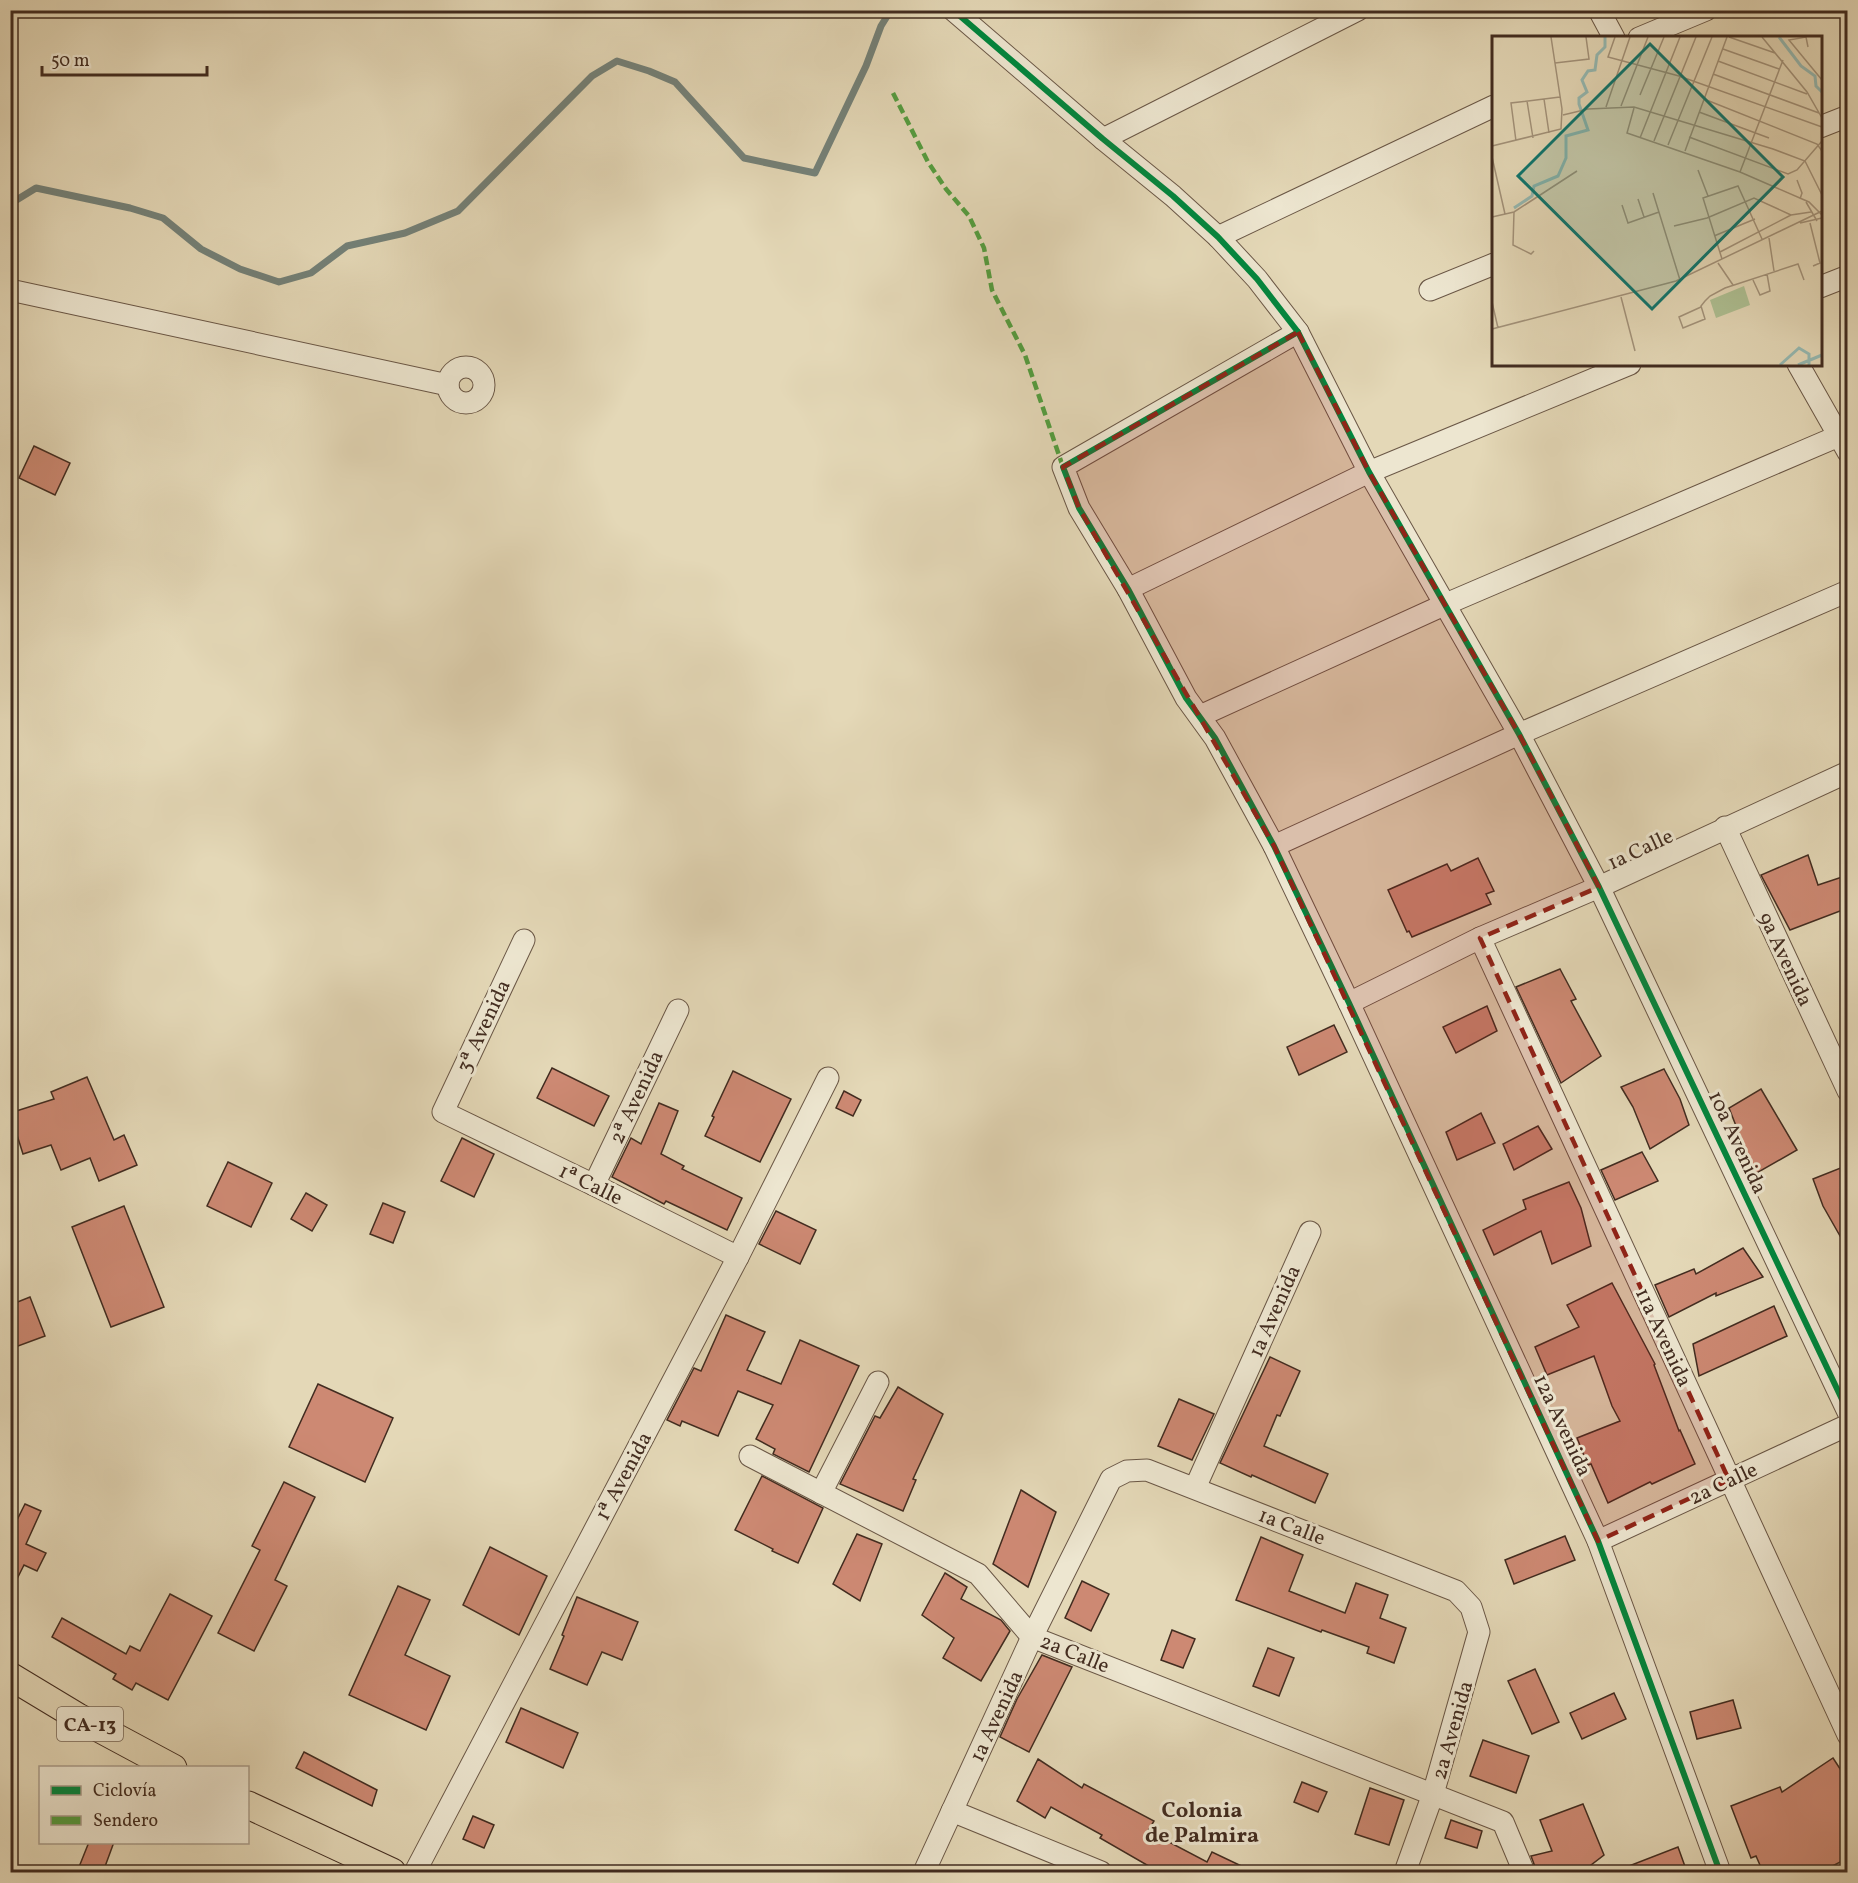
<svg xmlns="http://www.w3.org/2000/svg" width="1858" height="1883" font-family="Vollkorn,serif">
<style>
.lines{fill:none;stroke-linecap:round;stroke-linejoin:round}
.stream{stroke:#748178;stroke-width:7}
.building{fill:#cd8973;stroke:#422c20;stroke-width:1.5}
.minor-casing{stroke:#6a5746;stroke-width:23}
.major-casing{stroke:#422c20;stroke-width:29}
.minor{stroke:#ede6d0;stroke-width:21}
.major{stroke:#e4d8b7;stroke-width:27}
.quiet{stroke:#549d3f;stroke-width:4.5;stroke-dasharray:9 4.5;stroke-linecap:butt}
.cycleway-casing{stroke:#ede6d0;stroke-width:10}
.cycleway{stroke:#00873e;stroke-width:6}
.marked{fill:#8f2418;fill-opacity:0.2;stroke:#8f2418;stroke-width:4.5;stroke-dasharray:12 8;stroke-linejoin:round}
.labels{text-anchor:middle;stroke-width:6;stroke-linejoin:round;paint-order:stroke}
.shield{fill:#ede6d0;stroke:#756455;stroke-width:1.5}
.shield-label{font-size:20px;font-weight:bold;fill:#422c20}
.street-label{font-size:21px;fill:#422c20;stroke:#ede6d0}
.neighbourhood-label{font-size:22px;font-weight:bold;fill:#422c20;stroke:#ede6d0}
.inset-river{fill:none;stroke:#95b9b2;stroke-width:3}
.inset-road{fill:none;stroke:#a3937b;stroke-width:1.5}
.view{fill:#0f766e;fill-opacity:0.15;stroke:#0f766e;stroke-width:3}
.inset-edge{fill:none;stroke:#422c20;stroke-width:3}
</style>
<rect width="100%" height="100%" fill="#e4d8b7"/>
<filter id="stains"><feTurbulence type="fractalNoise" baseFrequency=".00333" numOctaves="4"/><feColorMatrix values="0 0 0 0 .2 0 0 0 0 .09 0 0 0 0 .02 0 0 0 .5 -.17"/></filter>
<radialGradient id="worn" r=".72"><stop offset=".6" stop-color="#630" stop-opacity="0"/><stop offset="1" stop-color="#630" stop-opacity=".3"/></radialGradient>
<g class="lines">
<path class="stream" d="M10,204L36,188L130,208L163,218L201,249L240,269L279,282L311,273L347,246L405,233L458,211L592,76L617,61L649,71L675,82L744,158L815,173L866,66L881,26L891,10"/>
</g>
<g class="building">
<path d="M34,446L70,463L55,495L19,478Z"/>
<path d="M1808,855L1818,885L1848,875V908L1790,930L1761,875Z"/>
<path d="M1478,858L1494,891L1486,894L1491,904L1412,937L1409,931L1407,932L1388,890L1447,864L1451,871Z"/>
<path d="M1560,969L1576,999L1571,1001L1601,1056L1561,1083L1516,987Z"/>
<path d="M1487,1006L1497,1031L1456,1053L1443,1027Z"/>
<path d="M1334,1025L1347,1052L1299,1075L1287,1047Z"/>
<path d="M552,1068L609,1096L594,1126L537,1098Z"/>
<path d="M1664,1069L1680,1099L1689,1125L1650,1149L1633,1107L1621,1087Z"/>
<path d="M733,1071L791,1099L760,1162L705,1136L714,1117L712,1116Z"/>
<path d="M87,1077L114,1140L124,1135L137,1165L99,1181L90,1158L61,1170L51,1145L23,1154L10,1113L54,1099L51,1092Z"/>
<path d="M1761,1089L1797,1150L1755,1174L1729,1108Z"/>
<path d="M844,1091L861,1100L853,1116L836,1108Z"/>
<path d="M659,1103L678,1111L661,1154L684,1166L682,1169L742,1198L727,1230L666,1201L664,1204L612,1177L631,1138L641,1144Z"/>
<path d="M1481,1113L1495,1143L1457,1160L1446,1132Z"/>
<path d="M1538,1126L1552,1149L1514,1170L1503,1144Z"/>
<path d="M462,1138L494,1154L474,1197L441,1181Z"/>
<path d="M1642,1152L1658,1181L1615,1200L1601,1170Z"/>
<path d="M228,1162L272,1183L251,1227L207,1206Z"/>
<path d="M1848,1165V1250L1823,1206L1813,1179Z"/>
<path d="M1569,1182L1581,1208L1591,1246L1552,1264L1541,1231L1494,1255L1483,1230L1526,1209L1523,1200Z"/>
<path d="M306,1193L327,1205L312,1231L291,1219Z"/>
<path d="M383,1203L405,1212L393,1243L370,1234Z"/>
<path d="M124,1206L164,1307L111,1327L72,1227Z"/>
<path d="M776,1211L816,1230L800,1264L759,1244Z"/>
<path d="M1743,1248L1763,1277L1716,1296V1293L1669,1317L1655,1285L1694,1269L1696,1274Z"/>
<path d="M1612,1283L1655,1364L1654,1365L1679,1431L1680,1430L1695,1464L1652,1484L1650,1482L1608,1503L1591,1464L1588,1465L1577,1438L1620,1421L1612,1406L1594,1356L1547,1375L1535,1347L1579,1327L1567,1305Z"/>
<path d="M30,1297L45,1336L10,1349V1305Z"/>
<path d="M1774,1306L1787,1336L1699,1376L1693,1344Z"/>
<path d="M726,1315L765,1332L747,1370L781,1384L800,1340L859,1366L809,1472L773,1454L775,1449L756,1439L773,1405L738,1391L718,1436L682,1421L680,1426L667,1420L694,1368L701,1371Z"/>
<path d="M1270,1357L1300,1371L1280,1416L1277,1415L1264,1446L1328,1474L1315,1503L1252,1475L1251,1477L1220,1463Z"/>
<path d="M318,1384L393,1418L365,1482L289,1447Z"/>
<path d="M898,1387L943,1414L913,1479L916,1480L903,1511L840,1484L875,1416L880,1418Z"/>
<path d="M1179,1399L1214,1414L1192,1460L1158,1446Z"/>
<path d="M762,1476L823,1508L798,1563L772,1551L773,1549L735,1530Z"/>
<path d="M284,1482L315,1497L275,1580L287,1586L254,1651L218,1633L260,1550L252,1546Z"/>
<path d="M1021,1490L1056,1512L1028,1587L993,1564Z"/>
<path d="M25,1504L41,1511L26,1544L46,1553L37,1571L24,1565L10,1593V1534Z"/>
<path d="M857,1534L882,1544L860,1601L833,1584Z"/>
<path d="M1565,1536L1575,1560L1514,1584L1505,1560Z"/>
<path d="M1261,1537L1303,1555L1289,1591L1345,1613L1356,1583L1388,1595L1380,1618L1406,1628L1394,1663L1367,1653L1369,1647L1322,1630L1321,1632L1236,1600Z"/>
<path d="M490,1547L547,1576L519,1635L463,1605Z"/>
<path d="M945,1573L967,1587L961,1599L1001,1620L1010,1631L981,1681L943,1658L954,1638L922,1615Z"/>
<path d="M1082,1581L1109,1594L1091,1631L1065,1618Z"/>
<path d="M398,1586L430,1600L405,1655L450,1676L426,1730L349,1695Z"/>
<path d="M170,1594L212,1616L168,1700L136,1683L132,1690L113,1679L116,1674L52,1637L62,1618L126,1654L130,1646L140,1651Z"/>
<path d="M577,1597L638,1622L622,1660L602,1652L587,1685L550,1669L564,1636L562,1635Z"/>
<path d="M1172,1630L1195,1639L1183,1668L1161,1660Z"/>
<path d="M1268,1648L1294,1658L1279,1696L1253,1686Z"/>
<path d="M1042,1655L1072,1667L1029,1752L1000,1737L1017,1699Z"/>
<path d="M1535,1669L1559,1722L1532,1734L1508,1681Z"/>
<path d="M1614,1693L1626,1719L1582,1739L1570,1713Z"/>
<path d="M1733,1700L1741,1728L1697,1739L1690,1712Z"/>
<path d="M521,1708L578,1733L563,1768L506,1742Z"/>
<path d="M1483,1740L1529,1756L1516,1793L1470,1776Z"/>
<path d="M304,1752L377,1790L372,1806L296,1768Z"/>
<path d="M1833,1758L1848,1781V1858L1821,1872H1763L1756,1856L1751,1858L1731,1806L1780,1787L1782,1792Z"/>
<path d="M1038,1759L1082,1788L1084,1784L1154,1821L1148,1831L1207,1862L1212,1852L1254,1872H1159L1100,1838L1102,1835L1051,1807L1045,1818L1017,1801Z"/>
<path d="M1302,1782L1327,1792L1318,1812L1294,1802Z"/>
<path d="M1370,1788L1404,1800L1389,1845L1355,1834Z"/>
<path d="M1583,1804L1604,1855L1587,1868L1574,1872H1556L1553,1869L1537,1872L1531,1856L1552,1851L1540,1820Z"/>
<path d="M473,1816L494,1825L484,1848L463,1839Z"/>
<path d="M1451,1820L1482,1831L1477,1848L1445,1838Z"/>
<path d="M89,1842H114L103,1872H77Z"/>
<path d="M1678,1847L1687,1872H1616V1871Z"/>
</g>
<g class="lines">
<defs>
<g id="minor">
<path d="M953,10L1103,139L1173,196L1218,237L1257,279L1298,332L1369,472L1519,734L1599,887L1848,1412"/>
<path d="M1599,10L1614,38"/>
<path d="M1639,38L1706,10"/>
<path d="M1820,127L1848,116"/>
<path d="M1103,139L1358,10"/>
<path d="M1218,237L1494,106"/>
<path d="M1820,287L1848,276"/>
<path d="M10,290L448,385"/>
<path d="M1430,290L1494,264"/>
<path d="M1298,332L1063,467L1079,508L1128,589L1186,698L1215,738L1274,846L1349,1003L1598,1541L1720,1872"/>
<path d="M1798,364L1848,452"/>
<circle cx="466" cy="385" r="18"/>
<path d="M1128,589L1369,472L1630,364"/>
<path d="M1200,716L1446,604L1848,432"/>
<path d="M1725,827L1848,1091"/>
<path d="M1274,846L1519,734L1848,591"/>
<path d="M1480,938L1848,1735"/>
<path d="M524,940L443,1112L594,1185L738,1257"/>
<path d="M1349,1003L1480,938L1599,887L1848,772"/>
<path d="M594,1185L678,1010"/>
<path d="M750,1456L978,1574L1032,1637L1503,1822L1524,1872"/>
<path d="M1195,1488L1310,1232"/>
<path d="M821,1493L878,1382"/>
<path d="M1598,1541L1848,1425"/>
<path d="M952,1811L1101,1872"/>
<path d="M415,1872L738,1257L828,1078"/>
<path d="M924,1872L1032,1637L1111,1479L1127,1471L1147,1470L1456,1591L1471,1607L1479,1632L1433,1794L1405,1872"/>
</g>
<g id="major">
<path d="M10,1676L78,1717L173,1768"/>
<path d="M248,1805L392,1872"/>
</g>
</defs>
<use href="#minor" class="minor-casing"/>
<use href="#major" class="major-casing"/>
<use href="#minor" class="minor"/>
<use href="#major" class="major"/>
<path class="quiet" d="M893,93L928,162L946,189L969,216L984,248L992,290L1025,355L1063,467"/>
<defs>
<g id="cycleway">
<path d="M953,10L1103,139L1173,196L1218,237L1257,279L1298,332L1369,472L1519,734L1599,887L1848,1412"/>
<path d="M1298,332L1063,467L1079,508L1128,589L1186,698L1215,738L1274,846L1349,1003L1598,1541L1720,1872"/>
</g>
</defs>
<use href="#cycleway" class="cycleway-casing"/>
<use href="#cycleway" class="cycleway"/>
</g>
<path class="marked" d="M1298,332L1369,472L1519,734L1599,887L1480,938L1729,1480L1598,1541L1274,846L1079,508L1063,467Z"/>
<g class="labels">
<rect class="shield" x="57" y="1707" width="66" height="34" rx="4.5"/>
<g class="shield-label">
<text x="90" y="1731">CA-13</text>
</g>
<g class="street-label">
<text transform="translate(1640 849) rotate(-25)" y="7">1a Calle</text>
<text transform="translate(1786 959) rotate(65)" y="7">9a Avenida</text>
<text transform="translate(483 1026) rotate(-65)" y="7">3ª Avenida</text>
<text transform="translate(636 1097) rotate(-65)" y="7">2ª Avenida</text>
<text transform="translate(1738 1142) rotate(65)" y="7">10a Avenida</text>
<text transform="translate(591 1184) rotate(26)" y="7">1ª Calle</text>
<text transform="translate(1274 1311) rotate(-66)" y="7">1a Avenida</text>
<text transform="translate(1664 1337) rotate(65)" y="7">11a Avenida</text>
<text transform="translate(1563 1425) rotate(65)" y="7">12a Avenida</text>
<text transform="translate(623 1476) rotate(-62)" y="7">1ª Avenida</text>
<text transform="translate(1723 1483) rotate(-25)" y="7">2a Calle</text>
<text transform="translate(1292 1526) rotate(21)" y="7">1a Calle</text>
<text transform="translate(1075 1653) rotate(22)" y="7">2a Calle</text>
<text transform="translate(996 1716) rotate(-65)" y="7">1a Avenida</text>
<text transform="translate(1452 1730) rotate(-74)" y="7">2a Avenida</text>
</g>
<g class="neighbourhood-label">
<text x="1202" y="1817">Colonia<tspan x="1202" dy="25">de Palmira</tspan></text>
</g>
</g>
<g transform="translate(1492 36)">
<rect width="330" height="330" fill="#e4d8b7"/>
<path d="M252,250L258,269L224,282L218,264Z" fill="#aec093"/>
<path class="inset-river" d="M287,1L309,30L323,40L324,50L330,56M22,172L40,160L42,150L66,140L74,122V100L96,94L87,68V62L95,56L90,44L96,35L103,34L105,19L113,11V1M288,329L307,312L317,318V329M306,329L330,319"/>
<path class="inset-road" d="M123,1L116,21L187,40L330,91M237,1L283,17M270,1L315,56L330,82M316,11L314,1L297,4L330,44M231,13L287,33M226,25L315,58M63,27L97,23L94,1M221,38L327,77M148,59L172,1M52,63L57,97M212,63L325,108L330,115M35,65L41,102M129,70L156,1M114,71L138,1M142,72L135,97L248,136L317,166L330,179M207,76L277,102M71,79L96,73L142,71L281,113L313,125L330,159M197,101L296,138L305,134L330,105M148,102L188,1M24,105L19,67L68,61M162,105L204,1M176,109L220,1M0,110L69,93L70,73L59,1M193,115L235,1M0,121L13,178M206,134L216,160M248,136L291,24M305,144L310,157L308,163M161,157L188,244M146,163L152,181M314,166L325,185M130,169L136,187L167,176M22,176L21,209L39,218L42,215M0,181L22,176L85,135M308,187L330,182M318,187L328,227L321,230M182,190L215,182L262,162L299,179M222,200L263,183M277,202L282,235M228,216L299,179L319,176M230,223L211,162L246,150L270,203M226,227L241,249M261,244L268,259L278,255L275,238M129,261L143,315M0,266L6,292M209,270L213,283L191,292L187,281L209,271V270L213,265L218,260L233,252L306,228L312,244M0,293L184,245L330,175"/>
<path class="view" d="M158,8L291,141L160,273L26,140Z"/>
<rect width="330" height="330" class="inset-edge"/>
</g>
<rect width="1858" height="1883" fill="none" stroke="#e4d8b7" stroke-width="36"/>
<rect x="12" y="12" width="1834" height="1859" fill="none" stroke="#422c20" stroke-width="3"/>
<rect x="18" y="18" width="1822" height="1847" fill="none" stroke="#422c20" stroke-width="1.5"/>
<rect x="39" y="1766" width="210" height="78" fill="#ede6d0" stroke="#a99c8a" stroke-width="1.5"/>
<rect x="51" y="1786" width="30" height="9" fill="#00873e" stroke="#a99c8a" stroke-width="1.5"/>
<text x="93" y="1796" font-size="18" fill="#422c20">Ciclovía</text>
<rect x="51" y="1816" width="30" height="9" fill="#549d3f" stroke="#a99c8a" stroke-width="1.5"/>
<text x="93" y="1826" font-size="18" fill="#422c20">Sendero</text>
<path d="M42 66v9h165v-9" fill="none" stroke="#422c20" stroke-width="3"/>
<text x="51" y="66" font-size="18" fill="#422c20" stroke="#ede6d0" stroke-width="4.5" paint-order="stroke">50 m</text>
<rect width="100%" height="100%" filter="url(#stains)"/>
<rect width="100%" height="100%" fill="url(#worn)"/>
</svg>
